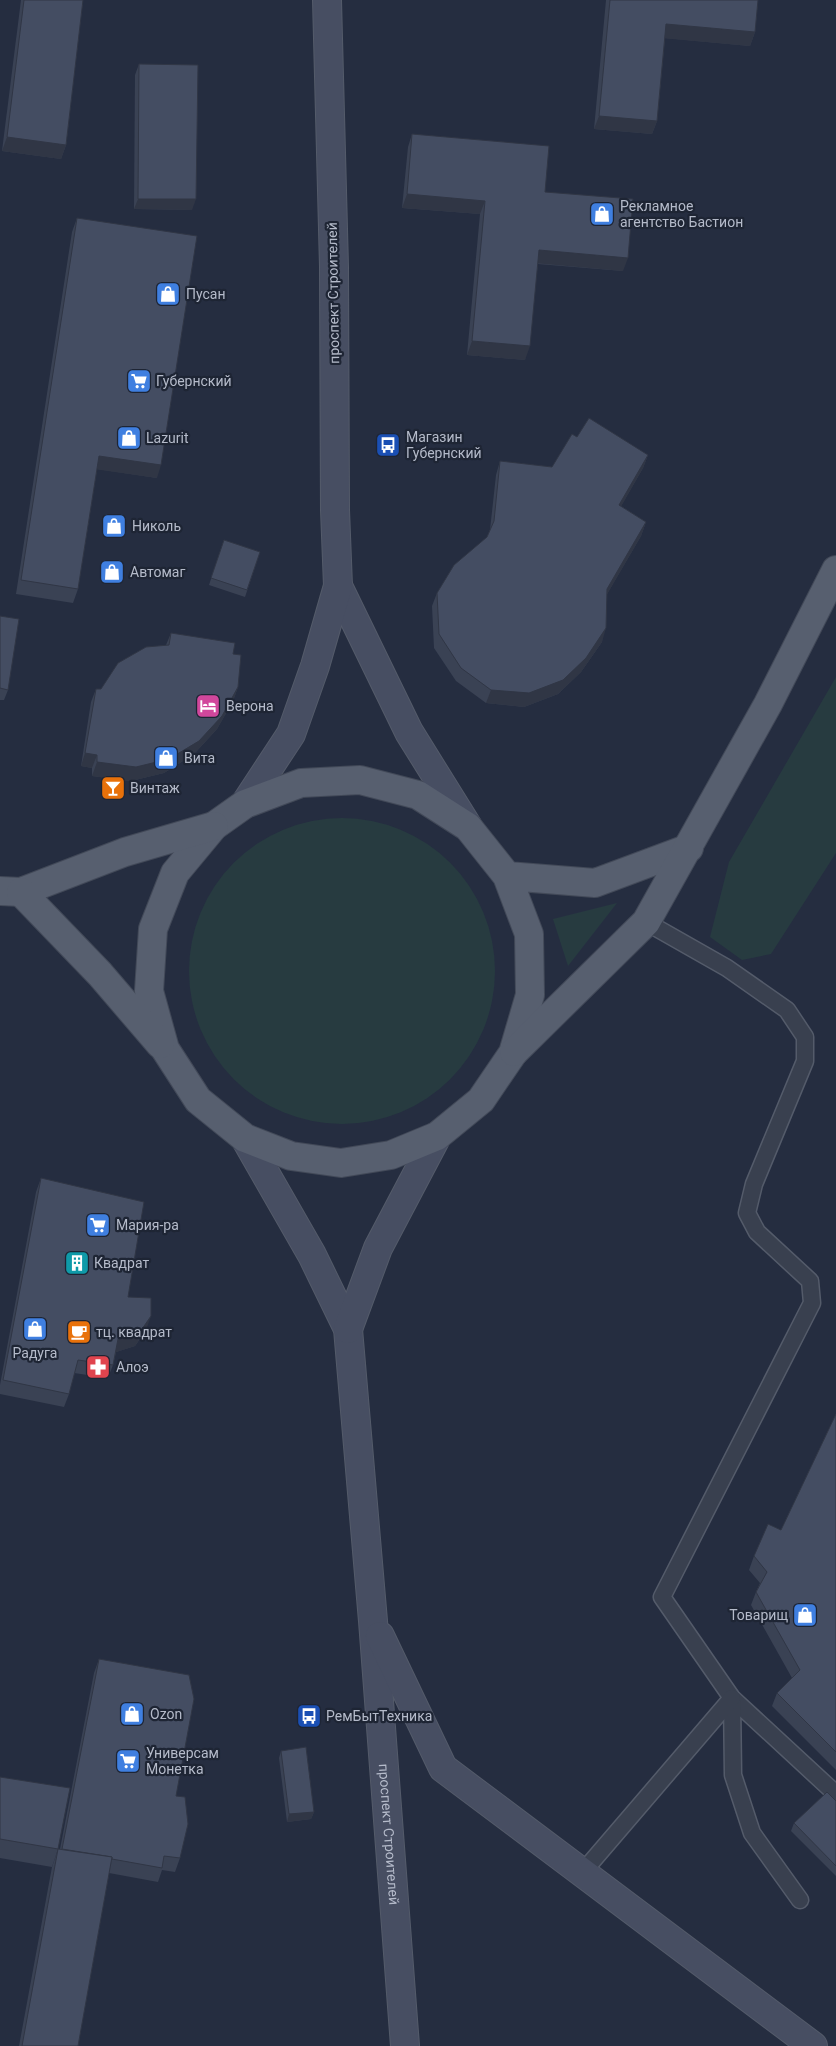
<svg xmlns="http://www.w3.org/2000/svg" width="836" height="2046" font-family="Roboto,sans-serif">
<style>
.green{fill:#273b40}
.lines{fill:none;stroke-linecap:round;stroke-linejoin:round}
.lane-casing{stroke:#545b6a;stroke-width:19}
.secondary-casing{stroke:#545b6a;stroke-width:30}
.primary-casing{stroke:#424958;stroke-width:30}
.lane{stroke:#39404f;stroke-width:16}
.secondary{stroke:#474e62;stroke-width:28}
.primary{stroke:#575f6f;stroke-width:28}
.wall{fill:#3a4254}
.shaded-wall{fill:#303645}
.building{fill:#444d62;stroke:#303645}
.labels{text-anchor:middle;stroke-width:4.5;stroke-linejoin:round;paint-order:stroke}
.poi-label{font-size:14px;fill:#b5bbca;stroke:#1e2534;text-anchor:start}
.street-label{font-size:14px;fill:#b5bbca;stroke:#1e2534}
</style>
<rect width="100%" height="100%" fill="#252d40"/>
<g class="green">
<path d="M836,677V853L771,954L742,960L710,937L729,862Z"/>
<circle cx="342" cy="971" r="153"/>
<path d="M617,903L568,966L553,919Z"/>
</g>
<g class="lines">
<defs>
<g id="lane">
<path d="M646,922L727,968L787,1010L805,1037V1061L754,1184L747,1213L757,1232L810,1281L812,1303L662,1597L732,1698L836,1794"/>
<path d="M732,1698L733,1775L752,1833L800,1900"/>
<path d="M582,1873L732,1698"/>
</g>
<g id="secondary">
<path d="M338,586L409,732L468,827"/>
<path d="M245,804L291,734L315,666L338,586L335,510L334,267L327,0"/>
<path id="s1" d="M245,1138L312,1255L348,1329L373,1621L405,2046"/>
<path d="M348,1329L378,1248L437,1136"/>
<path d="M380,1636L443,1768L813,2046"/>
</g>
<g id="primary">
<path d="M507,876L529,934L530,995L513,1053L481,1100L437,1136L391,1155L341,1163L291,1156L245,1138L198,1100L165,1049L149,991L153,929L175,873L214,826L245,804L301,783L360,780L418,795L468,827L507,876L595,883L689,848"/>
<path d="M0,891L21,892L125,852L214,826"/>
<path d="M21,892L100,974L160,1044"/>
<path d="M514,1052L646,922L768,704L836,570"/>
</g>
</defs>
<use href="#lane" class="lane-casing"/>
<use href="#secondary" class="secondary-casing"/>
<use href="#primary" class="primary-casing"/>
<use href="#lane" class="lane"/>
<use href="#secondary" class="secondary"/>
<use href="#primary" class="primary"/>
</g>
<g class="wall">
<path d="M21,0H83L66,145L61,159L2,151Z"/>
<path d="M606,0H758L755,32L750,46L665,38L657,121L652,134L594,129Z"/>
<path d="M139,64L192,210L134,209L135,75Z"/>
<path d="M412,134L545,192L623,271L538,264L525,360L467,355L480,214L402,208L408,147Z"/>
<path d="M77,218L157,478L97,469L78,589L73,603L16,594L72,232Z"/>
<path d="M577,437L648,455L643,468L621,506L646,522L641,536L607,594L602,642L581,672L558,694L524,707L486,703L456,681L434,648L432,606L437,593L487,537L490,530L496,475L500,461L552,467Z"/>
<path d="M224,540L260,552L245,597L209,585Z"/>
<path d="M0,616L8,690L4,700H0Z"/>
<path d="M171,633L233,654L238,687L233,701L217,729L194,754L164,773L131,781L92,776V768L81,766L91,702L96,689H101L166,645Z"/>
<path d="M41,1178L128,1297L146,1330L135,1346L116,1352L113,1365L108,1378L74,1373L69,1394L64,1407L0,1394V1385L36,1192Z"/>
<path d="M836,1414V1770L772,1706L777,1693L792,1678L751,1605L756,1592L760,1583L749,1570L754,1556L781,1530Z"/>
<path d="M99,1659L176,1796L180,1858L175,1872L162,1870L158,1882L109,1873L78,2046H19L52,1867L58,1849H60L94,1673Z"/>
<path d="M281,1751L314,1812L311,1819L287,1822L279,1758Z"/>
<path d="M0,1777L58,1849L52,1867L0,1858Z"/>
<path d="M836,1801V1876L791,1831L794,1823Z"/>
</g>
<g class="shaded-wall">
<path d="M666,24L755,32L750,46L661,38Z"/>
<path d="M599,116L657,121L652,134L594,129Z"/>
<path d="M7,137L66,145L61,159L2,151Z"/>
<path d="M407,194L485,201L480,214L402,208Z"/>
<path d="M138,199H196L192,210L134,209Z"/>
<path d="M539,250L628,258L623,271L534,263Z"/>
<path d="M472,341L530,346L525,360L467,355Z"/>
<path d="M648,455L643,468L614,519L619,505Z"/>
<path d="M99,456L161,465L157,478L94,469Z"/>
<path d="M646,522L641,536L602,603L607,589Z"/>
<path d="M606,628L602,642L581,672L558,694L524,707L486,703L491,690Z"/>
<path d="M238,687L233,701L217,729L194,754L164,773L131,781L92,776L97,762Z"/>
<path d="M85,753L97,755L92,768L81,766Z"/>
<path d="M151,1316L146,1330L135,1346L113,1353L118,1339Z"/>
<path d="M314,1812L311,1819L287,1822L289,1814Z"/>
</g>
<g class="building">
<path d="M24,0H83L66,145L7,137Z"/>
<path d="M610,0H758L755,32L666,24L657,121L599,116Z"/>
<path d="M139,64L198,65L196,199H138Z"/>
<path d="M412,134L549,146L545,192L633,199L628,258L539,250L530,346L472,341L485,201L407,194Z"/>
<path d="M77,218L197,236L161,465L99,456L78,589L21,580Z"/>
<path d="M589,418L648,455L619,505L646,522L607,589L606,628L586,658L563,680L529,693L491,690L461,668L439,634L437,593L454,565L487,537L494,521L500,461L552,467L572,434L577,437Z"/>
<path d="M224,540L260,552L247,590L211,578Z"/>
<path d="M0,616L19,619L8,690L0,688Z"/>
<path d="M171,633L235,643L233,654L241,655L238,687L222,716L199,741L169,759L136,767L97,762V755L85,753L96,689H101L118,663L146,647L169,645Z"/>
<path d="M41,1178L144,1202L128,1297L151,1298V1316L140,1332L118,1339L113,1365L78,1360L69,1394L3,1380Z"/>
<path d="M836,1414V1752L777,1693L800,1670L756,1592L767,1572L754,1556L768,1524L781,1530Z"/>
<path d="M99,1659L189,1675L194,1699L176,1796L185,1797L188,1824L180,1858L164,1856L162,1868L112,1859V1857L62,1849Z"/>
<path d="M306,1747L314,1812L289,1814L281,1751Z"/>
<path d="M0,1777L70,1788L58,1849L0,1839Z"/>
<path d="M827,1792L836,1801V1866L794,1823Z"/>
<path d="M58,1849L112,1857L78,2046H22Z"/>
</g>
<defs>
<symbol id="shop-square" viewBox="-11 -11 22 22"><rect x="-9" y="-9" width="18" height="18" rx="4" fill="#3f7fe0" stroke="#1e2534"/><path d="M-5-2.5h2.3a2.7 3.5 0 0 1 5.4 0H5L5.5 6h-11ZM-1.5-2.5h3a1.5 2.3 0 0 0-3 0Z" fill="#fff"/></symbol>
<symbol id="supermarket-square" viewBox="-11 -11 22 22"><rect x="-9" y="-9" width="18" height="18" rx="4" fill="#3f7fe0" stroke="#1e2534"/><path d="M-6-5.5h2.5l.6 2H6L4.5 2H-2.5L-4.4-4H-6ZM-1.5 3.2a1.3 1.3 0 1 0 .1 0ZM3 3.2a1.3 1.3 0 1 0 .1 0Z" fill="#fff"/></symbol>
<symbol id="bus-square" viewBox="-11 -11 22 22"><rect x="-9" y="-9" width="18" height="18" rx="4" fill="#1a4fb4" stroke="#1e2534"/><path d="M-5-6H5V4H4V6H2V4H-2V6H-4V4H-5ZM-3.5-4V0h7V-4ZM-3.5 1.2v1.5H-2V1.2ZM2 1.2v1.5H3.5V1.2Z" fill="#fff"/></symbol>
<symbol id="hotel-square" viewBox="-11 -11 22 22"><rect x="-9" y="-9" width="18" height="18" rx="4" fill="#d1479c" stroke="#1e2534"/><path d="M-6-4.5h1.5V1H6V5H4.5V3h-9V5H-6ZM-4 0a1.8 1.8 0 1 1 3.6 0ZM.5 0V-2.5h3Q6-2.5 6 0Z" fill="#fff"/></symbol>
<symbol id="bar-square" viewBox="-11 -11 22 22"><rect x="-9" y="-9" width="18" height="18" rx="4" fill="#e8710a" stroke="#1e2534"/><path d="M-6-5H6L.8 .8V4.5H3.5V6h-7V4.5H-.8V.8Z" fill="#fff"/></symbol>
<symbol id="building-square" viewBox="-11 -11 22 22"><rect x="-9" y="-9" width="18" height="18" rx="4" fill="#0f9aa8" stroke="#1e2534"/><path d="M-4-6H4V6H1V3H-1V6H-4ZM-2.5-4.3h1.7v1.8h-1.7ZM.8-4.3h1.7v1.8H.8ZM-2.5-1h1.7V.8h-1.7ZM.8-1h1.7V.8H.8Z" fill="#fff"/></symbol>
<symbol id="cafe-square" viewBox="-11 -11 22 22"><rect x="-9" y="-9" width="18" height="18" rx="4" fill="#e8710a" stroke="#1e2534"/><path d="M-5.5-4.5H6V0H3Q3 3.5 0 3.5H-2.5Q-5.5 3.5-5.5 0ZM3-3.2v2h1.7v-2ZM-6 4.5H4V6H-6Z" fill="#fff"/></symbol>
<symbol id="pharmacy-square" viewBox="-11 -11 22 22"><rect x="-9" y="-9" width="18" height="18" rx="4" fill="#e0444e" stroke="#1e2534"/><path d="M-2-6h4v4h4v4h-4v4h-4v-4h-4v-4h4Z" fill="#fff"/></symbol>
</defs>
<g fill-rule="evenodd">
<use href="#shop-square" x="588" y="200" width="28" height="28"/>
<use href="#shop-square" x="154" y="280" width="28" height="28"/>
<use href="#supermarket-square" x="125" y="367" width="28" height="28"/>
<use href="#shop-square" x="115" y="424" width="28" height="28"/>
<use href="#bus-square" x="374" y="431" width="28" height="28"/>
<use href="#shop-square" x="100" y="512" width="28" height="28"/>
<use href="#shop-square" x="98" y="558" width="28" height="28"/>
<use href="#hotel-square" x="194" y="692" width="28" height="28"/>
<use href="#shop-square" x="152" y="744" width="28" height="28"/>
<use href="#bar-square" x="99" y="774" width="28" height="28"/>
<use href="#supermarket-square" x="84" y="1211" width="28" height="28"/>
<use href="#building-square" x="63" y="1249" width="28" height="28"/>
<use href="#shop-square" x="21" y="1315" width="28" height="28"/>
<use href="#cafe-square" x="65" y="1318" width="28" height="28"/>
<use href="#pharmacy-square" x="84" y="1353" width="28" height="28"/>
<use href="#shop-square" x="791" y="1601" width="28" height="28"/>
<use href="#shop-square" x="118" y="1700" width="28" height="28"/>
<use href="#bus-square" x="295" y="1702" width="28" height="28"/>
<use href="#supermarket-square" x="114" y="1747" width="28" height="28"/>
</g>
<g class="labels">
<g class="poi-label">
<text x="620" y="211">Рекламное<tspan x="620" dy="16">агентство Бастион</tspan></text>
<text x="186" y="299">Пусан</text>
<text x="156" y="386">Губернский</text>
<text x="406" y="442">Магазин<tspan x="406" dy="16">Губернский</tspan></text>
<text x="146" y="443">Lazurit</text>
<text x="132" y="531">Николь</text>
<text x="130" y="577">Автомаг</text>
<text x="226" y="711">Верона</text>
<text x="184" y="763">Вита</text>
<text x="130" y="793">Винтаж</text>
<text x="116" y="1230">Мария-ра</text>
<text x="94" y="1268">Квадрат</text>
<text x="96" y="1337">тц. квадрат</text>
<text x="35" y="1358" text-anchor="middle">Радуга</text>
<text x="116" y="1372">Алоэ</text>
<text x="788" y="1620" text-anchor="end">Товарищ</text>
<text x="150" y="1719">Ozon</text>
<text x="326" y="1721">РемБытТехника</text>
<text x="146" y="1758">Универсам<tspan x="146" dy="16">Монетка</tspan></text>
</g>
<g class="street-label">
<text transform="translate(333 293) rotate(-91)" y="5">проспект Строителей</text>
<text dy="5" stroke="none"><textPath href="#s1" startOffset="724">проспект Строителей</textPath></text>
</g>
</g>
</svg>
